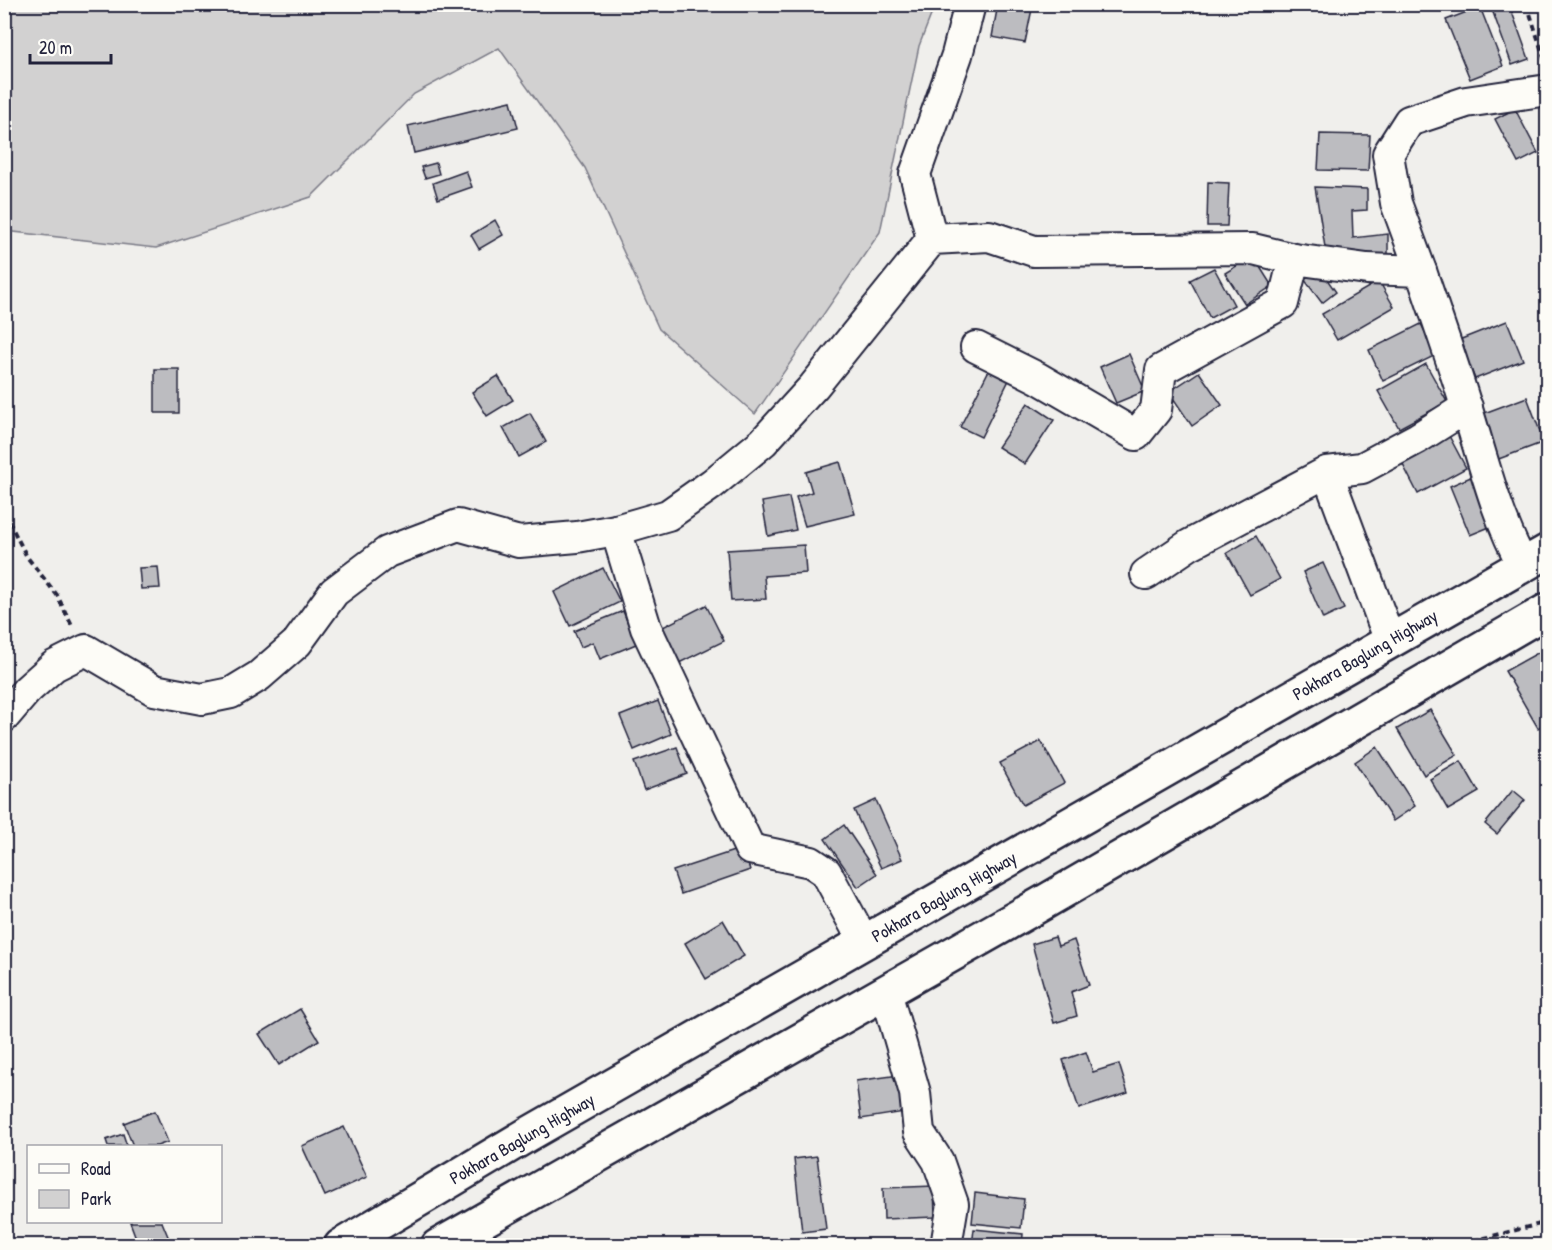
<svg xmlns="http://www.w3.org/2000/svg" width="1552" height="1250" font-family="'Patrick Hand',sans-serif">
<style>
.green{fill:#d2d1d1;stroke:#7a7a86;stroke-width:1.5}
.building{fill:#bcbcc0;stroke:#22223b;stroke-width:1.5}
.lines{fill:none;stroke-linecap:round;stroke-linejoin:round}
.minor-casing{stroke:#22223b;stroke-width:34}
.highway-casing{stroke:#22223b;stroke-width:38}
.path{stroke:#22223b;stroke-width:4;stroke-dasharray:6 4.5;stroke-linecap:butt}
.minor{stroke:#fdfcf7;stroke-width:30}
.highway{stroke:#fdfcf7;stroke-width:33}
.labels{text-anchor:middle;stroke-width:6;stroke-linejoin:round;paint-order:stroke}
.street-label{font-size:18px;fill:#22223b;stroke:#fdfcf7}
</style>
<rect width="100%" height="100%" fill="#f0efec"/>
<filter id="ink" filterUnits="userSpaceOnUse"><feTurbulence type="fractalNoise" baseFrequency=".0167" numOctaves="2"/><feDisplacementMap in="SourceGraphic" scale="12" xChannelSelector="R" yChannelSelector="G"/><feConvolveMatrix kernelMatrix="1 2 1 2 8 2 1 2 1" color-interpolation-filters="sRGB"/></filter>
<g filter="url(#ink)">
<path class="green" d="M5,4H935V5L919,46L880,232L755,414L659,329L585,168L499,48L414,94L311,197L156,248L5,231Z"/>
<g class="building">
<path d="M998,4H1033L1025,43L992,37Z"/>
<path d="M1490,4H1509L1529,59L1512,65Z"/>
<path d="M1480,7L1503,66L1470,79L1446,20Z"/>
<path d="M511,101L518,128L414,153L408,126Z"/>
<path d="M1515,109L1538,153L1518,163L1495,119Z"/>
<path d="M1320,134L1370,135L1368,171L1318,170Z"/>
<path d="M436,163L439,174L425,178L421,167Z"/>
<path d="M466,171L472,187L438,199L433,183Z"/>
<path d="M1208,182L1229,183L1227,226H1207Z"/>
<path d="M1315,187L1367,189V210L1352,211L1353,238L1388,234V256L1326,253Z"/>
<path d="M495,220L503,235L479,249L471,235Z"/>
<path d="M1253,256L1272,286L1245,304L1225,273Z"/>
<path d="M1214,268L1234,305L1210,318L1190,280Z"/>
<path d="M1319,268L1336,292L1322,303L1304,279Z"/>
<path d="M1379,281L1394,307L1337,340L1322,314Z"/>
<path d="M1507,321L1523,360L1475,379L1459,340Z"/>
<path d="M1421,324L1436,355L1383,381L1369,350Z"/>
<path d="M1129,354L1145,391L1116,403L1100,367Z"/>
<path d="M1426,364L1447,402L1399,428L1378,391Z"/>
<rect x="155" y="369" width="24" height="44"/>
<path d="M989,370L1009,380L981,437L960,427Z"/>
<path d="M1199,372L1222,405L1192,426L1169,392Z"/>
<path d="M498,376L513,400L487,416L472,392Z"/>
<path d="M1527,397L1544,442L1496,460L1479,415Z"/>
<path d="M1028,403L1054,420L1025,464L998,447Z"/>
<path d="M530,413L546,442L519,457L503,428Z"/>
<path d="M1447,432L1466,468L1418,494L1399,457Z"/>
<path d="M840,462L855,514L805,526L796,497L812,492L806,472Z"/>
<path d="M1473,476L1492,526L1470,535L1450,486Z"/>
<path d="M789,497L796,530L768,536L762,502Z"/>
<path d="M1256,536L1280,579L1250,595L1227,553Z"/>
<path d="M804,545L806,573L764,576L766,599L731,601L727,550Z"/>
<path d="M1323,563L1344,609L1323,619L1303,572Z"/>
<path d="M158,567L160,588L141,589L139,568Z"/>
<path d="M603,568L620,602L570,626L554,592Z"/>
<path d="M706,605L724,641L677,664L659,629Z"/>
<path d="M623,611L636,644L600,659L593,642L581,647L574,631Z"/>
<path d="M1543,650L1548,657V722L1538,728L1505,671Z"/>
<path d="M658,701L671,734L634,750L620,716Z"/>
<path d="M1430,710L1457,755L1424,775L1397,729Z"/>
<path d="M1041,741L1064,783L1023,805L1000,763Z"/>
<path d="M677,747L687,774L644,790L634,762Z"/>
<path d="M1377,747L1415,806L1393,821L1355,762Z"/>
<path d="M1461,761L1479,792L1448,810L1430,779Z"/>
<path d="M1513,790L1525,800L1497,834L1485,824Z"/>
<path d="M876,800L902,859L881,868L854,810Z"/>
<path d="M844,825L877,874L858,887L825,839Z"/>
<path d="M743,848L750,870L681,894L673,871Z"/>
<path d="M723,920L744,956L706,979L685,943Z"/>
<path d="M1055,937L1058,946L1074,940L1089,985L1071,992L1077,1016L1054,1023L1032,944Z"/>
<path d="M300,1009L319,1040L279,1065L259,1034Z"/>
<path d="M1086,1052L1093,1072L1119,1064L1128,1093L1079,1109L1063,1060Z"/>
<path d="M899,1075L905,1112L861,1119L856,1081Z"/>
<path d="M155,1111L168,1142L157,1146H133L124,1123Z"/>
<path d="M344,1127L367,1177L325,1196L302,1146Z"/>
<path d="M123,1134L127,1146H108L106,1140Z"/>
<path d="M817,1156L826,1229L802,1232L794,1159Z"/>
<path d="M934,1186L935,1217L884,1219L883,1188Z"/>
<path d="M975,1193L1024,1199L1021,1228L972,1223Z"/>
<path d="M130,1222H162L172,1246H139Z"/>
<path d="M974,1229L1023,1234L1022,1246H972Z"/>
<path d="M125,1238L128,1246H109Z"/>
</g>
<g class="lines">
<defs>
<g id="minor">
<path d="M932,239L915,174L957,55L970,4"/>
<path d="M1421,271L1396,203L1388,154L1409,121L1466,102L1548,90"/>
<path d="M976,347L1038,378L1136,435L1156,410L1161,370L1283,303L1294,259L1367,269L1421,271C1436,316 1452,360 1466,406C1483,459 1496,516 1523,565"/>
<path d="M1327,472L1362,468L1418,438L1467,407"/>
<path d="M616,530L646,628L750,849L811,862L826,872L864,942"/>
<path d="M1146,574L1189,545L1327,472L1390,641"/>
<path d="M4,717L27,690L54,666L86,650L154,690L202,699L231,693L259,676L297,643L334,592L387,552L458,525L519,542L577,537L616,530L668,515L712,484L763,442L814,386L932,239L989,236L1034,251L1253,249L1294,259"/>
<path d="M886,992L915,1093L919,1132L938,1161L953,1204L946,1246"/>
</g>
<g id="highway">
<path d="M341,1246L527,1135L1548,551"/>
<path d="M438,1246L1041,904L1548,610"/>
</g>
</defs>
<use href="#minor" class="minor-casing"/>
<use href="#highway" class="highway-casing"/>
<g class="path">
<path d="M1527,4L1546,64"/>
<path d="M4,512L27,557L57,595L72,626"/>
<path d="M1453,1246L1548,1222"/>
</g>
<use href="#minor" class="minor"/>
<use href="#highway" class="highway"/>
</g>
</g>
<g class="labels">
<g class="street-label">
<text transform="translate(1365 655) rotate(-30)" y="6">Pokhara Baglung Highway</text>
<text transform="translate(944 897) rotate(-30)" y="6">Pokhara Baglung Highway</text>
<text transform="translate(522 1139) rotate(-30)" y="6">Pokhara Baglung Highway</text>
</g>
</g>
<rect width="1552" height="1250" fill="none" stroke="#fdfcf7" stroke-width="24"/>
<rect x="12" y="12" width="1528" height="1226" fill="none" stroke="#22223b" stroke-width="2" filter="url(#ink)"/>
<rect x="27" y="1145" width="195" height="78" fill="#fdfcf7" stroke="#a5a5ac" stroke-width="1.5"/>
<rect x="39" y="1164" width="30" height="9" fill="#fdfcf7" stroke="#a5a5ac" stroke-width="1.5"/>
<text x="81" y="1175" font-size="18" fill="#22223b">Road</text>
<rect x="39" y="1190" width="30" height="18" fill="#d2d1d1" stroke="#a5a5ac" stroke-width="1.5"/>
<text x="81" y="1205" font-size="18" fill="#22223b">Park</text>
<path d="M30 54v9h81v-9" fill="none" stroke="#22223b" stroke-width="3"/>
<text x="39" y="54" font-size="18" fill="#22223b" stroke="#fdfcf7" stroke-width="4.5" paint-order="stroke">20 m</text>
</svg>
